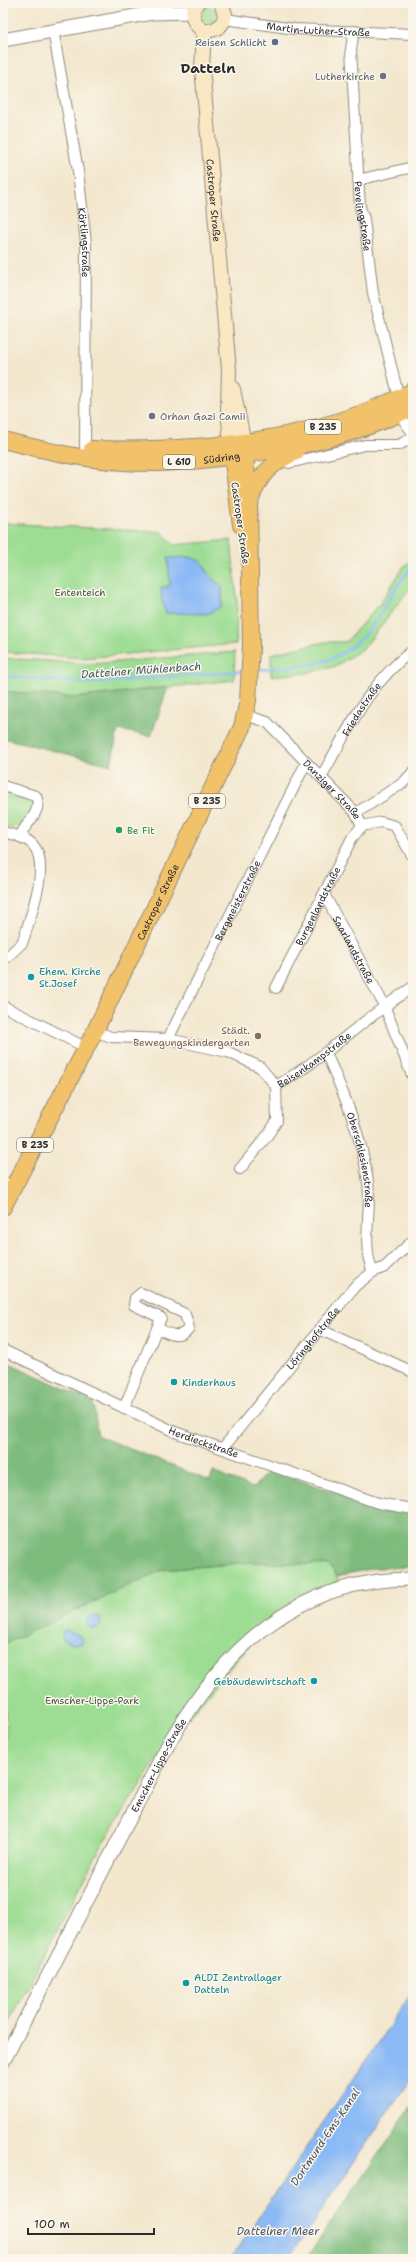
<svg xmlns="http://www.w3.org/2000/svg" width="416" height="2262" font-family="'Shantell Sans',sans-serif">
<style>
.green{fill:#9ddd93;stroke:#64845f}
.forest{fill:#7ebc7d;stroke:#547454}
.water{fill:#8ab9f5;stroke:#5a7290}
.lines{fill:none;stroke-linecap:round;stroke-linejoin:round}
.stream{stroke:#8ab9f5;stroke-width:2.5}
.minor-casing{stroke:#8f897c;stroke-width:12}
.tertiary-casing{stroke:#8f897c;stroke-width:15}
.secondary-casing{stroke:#8f897c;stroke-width:16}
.primary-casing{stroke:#8f897c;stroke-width:18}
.minor{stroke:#fff;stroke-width:10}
.tertiary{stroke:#fff;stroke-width:13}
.secondary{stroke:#fae7c3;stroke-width:14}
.primary{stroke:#f2c26a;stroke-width:16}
.service-dot{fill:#5c6f8a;stroke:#fbf7ec;stroke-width:1.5}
.worship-dot{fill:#6b7280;stroke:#fbf7ec;stroke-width:1.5}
.leisure-dot{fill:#2e9e5b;stroke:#fbf7ec;stroke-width:1.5}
.culture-dot{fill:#0f9aa8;stroke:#fbf7ec;stroke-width:1.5}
.education-dot{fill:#8d6e63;stroke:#fbf7ec;stroke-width:1.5}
.labels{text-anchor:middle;stroke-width:3;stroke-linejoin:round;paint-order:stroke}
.shield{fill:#fbf7ec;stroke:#696865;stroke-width:1}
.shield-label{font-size:9px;font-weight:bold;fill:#2b2b2b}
.street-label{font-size:10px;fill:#2b2b2b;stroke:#fbf7ec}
.service-label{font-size:10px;fill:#4e5e75;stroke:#fbf7ec;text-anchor:end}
.worship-label{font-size:10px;fill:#5b616d;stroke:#fbf7ec;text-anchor:end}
.park-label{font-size:10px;fill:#485845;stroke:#fbf7ec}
.leisure-label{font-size:10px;fill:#27864d;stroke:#fbf7ec;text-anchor:start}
.culture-label{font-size:10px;fill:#0d838f;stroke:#fbf7ec;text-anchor:start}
.education-label{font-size:10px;fill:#785e54;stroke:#fbf7ec;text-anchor:end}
.water-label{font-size:11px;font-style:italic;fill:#485668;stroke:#fbf7ec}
.district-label{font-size:14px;font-weight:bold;fill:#2b2b2b;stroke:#fbf7ec}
</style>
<rect width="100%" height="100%" fill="#fbf7ec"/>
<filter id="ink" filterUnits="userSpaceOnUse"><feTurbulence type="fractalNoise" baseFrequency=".025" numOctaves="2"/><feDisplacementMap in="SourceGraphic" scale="8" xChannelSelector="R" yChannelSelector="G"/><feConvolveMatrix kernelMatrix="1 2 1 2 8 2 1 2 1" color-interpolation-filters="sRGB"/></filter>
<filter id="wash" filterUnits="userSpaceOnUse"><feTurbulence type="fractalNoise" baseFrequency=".012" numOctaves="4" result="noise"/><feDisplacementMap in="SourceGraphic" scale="16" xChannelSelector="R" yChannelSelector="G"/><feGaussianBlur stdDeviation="0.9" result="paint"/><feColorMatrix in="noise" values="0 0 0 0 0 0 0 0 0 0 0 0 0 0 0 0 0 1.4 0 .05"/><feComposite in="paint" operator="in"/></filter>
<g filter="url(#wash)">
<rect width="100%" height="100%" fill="#f3e7ce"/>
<g class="green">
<circle cx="208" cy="15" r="8"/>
<path d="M3,523L162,532L174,545L231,540L237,600L236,644L82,658L3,652Z"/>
<path d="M413,559V591L410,588L364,648L334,667L306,673L271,676V654L325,642H346L382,601L404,566Z"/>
<path d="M235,652L234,680L75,698L3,691V658L93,664Z"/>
<path d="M3,790L33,800L34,808C24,821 20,829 3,828Z"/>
<path d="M252,1562L329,1565L337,1576L340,1589L268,1623L169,1740L102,1845L3,2034V1752L7,1726L3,1696V1644L162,1570Z"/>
</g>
<g class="forest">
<path d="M168,687L151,736L118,730L111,765L3,738V691L75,698Z"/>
<path d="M3,1360L93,1402L98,1436L210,1481L213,1472L253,1488L269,1470L373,1505L413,1514V1567L375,1568L337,1576L329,1565L252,1562L162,1570L4,1644L3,1650Z"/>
<path d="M413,2104V2259H306Z"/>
</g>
<g class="water">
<path d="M168,558L190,557L202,562L209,575L222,587V606L208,614L166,613L162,602L161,587L170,586Z"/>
<circle cx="94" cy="1622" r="7"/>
<path d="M66,1630L80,1636L83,1643L74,1644L63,1640L62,1632Z"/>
<path d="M413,1991V2075L288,2259H230Z"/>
</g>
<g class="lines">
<g class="stream">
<path d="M255,670C311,665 345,668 379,616C389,600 399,580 413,566"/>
<path d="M3,676L89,683L244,671"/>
</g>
</g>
</g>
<g filter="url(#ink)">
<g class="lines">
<defs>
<g id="minor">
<path id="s1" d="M225,19L295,29L413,34"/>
<path id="s2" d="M53,30L78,171L86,243L85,457"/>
<path id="s3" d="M354,31L351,49L360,207L364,219L373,293L399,398"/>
<path d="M358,180L413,167"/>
<path d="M399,414L413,433"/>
<path d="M289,463L365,445H399L413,437"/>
<path id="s4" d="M245,715L267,722L356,813L362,826L381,822L395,826L413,857"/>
<path id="s5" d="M321,777C349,729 367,685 413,650"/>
<path d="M3,786L36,796C42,811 30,819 22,832L23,837"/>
<path d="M356,813L403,783L413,772"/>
<path d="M3,832C13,835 23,836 31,843C52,861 31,913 25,935L22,943L3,961"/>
<path id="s6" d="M324,894L384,1005L413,1078"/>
<path id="s7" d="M276,988L352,838L362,826"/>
<path d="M3,1006L87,1048"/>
<path id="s8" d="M95,1031L111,1037L168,1039L228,1052L260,1067L276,1086C325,1058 365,1017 413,987"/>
<path id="s9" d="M168,1039L306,763"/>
<path id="s10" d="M326,1053C344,1094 362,1136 368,1182C372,1211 361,1246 373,1272"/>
<path d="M240,1169L267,1136L277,1121L276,1086"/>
<path d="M3,1182L13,1187"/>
<path d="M319,1329L413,1372"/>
<path id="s11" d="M3,1350L175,1432L378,1503L413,1509"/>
<path d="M124,1408L157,1328C170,1334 179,1341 189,1328L185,1314L141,1293L135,1298L134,1305L161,1318L157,1328"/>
<path id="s12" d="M223,1448L355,1286L373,1272L385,1267L413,1240"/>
</g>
<g id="tertiary">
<path d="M3,40L152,13L192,12"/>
<path id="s13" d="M3,2062L170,1741C225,1648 298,1578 413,1579"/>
</g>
<g id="secondary">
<path d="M197,3C189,14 194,25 204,31C216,31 224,26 225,14L221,3"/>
<path id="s14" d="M204,31L202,68L229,370L228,408L231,445"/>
<path d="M233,389L244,443"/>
</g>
<g id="primary">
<path id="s15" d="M3,440C43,450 84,460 125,462C161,465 198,461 233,456C295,448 357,436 413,407"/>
<path d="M231,446L241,525"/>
<path d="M92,449C203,452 313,442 413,391"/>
<path d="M250,501C258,476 272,462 296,452"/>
<path id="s16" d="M3,1207L95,1031L242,727L248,701L251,647L249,502L244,443"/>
</g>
</defs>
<use href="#minor" class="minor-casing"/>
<use href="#tertiary" class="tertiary-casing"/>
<use href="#secondary" class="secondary-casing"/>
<use href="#primary" class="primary-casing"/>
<use href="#minor" class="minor"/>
<use href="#tertiary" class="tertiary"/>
<use href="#secondary" class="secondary"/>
<use href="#primary" class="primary"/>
</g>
</g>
<circle class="service-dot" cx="275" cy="42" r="4"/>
<g class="worship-dot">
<circle cx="383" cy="76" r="4"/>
<circle cx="152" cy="416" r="4"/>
</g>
<circle class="leisure-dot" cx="119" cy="830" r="4"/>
<g class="culture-dot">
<circle cx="31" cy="977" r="4"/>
<circle cx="174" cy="1382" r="4"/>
<circle cx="314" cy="1681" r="4"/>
<circle cx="186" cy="1983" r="4"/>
</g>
<circle class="education-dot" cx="258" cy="1036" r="4"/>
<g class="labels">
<g class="shield">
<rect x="305" y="420" width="36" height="14" rx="3"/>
<rect x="163" y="455" width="32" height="14" rx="3"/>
<rect x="189" y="794" width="36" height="14" rx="3"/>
<rect x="17" y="1138" width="36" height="14" rx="3"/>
</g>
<g class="shield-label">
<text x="323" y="430">B 235</text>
<text x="179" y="465">L 610</text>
<text x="207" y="804">B 235</text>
<text x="35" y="1148">B 235</text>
</g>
<g class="street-label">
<text dy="4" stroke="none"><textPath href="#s1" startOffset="94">Martin-Luther-Straße</textPath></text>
<text dy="4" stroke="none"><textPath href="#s14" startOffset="170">Castroper Straße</textPath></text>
<text dy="4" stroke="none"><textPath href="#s3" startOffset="186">Pevelingstraße</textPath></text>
<text dy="4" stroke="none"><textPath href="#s2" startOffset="215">Körtlingstraße</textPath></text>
<text dy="4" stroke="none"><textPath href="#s15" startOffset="221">Südring</textPath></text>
<text transform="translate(241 523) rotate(82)" y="4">Castroper Straße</text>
<text dy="4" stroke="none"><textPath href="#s5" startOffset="79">Friedastraße</textPath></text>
<text dy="4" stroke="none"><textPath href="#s4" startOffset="117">Danziger Straße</textPath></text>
<text dy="4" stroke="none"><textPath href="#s9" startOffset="155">Bergmeisterstraße</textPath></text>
<text dy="4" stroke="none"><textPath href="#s16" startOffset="342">Castroper Straße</textPath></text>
<text dy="4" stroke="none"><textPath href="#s7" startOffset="92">Burgenlandstraße</textPath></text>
<text dy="4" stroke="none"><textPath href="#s6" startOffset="63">Saarlandstraße</textPath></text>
<text dy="4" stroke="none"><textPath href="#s8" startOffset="242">Beisenkampstraße</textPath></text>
<text dy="4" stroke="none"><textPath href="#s10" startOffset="113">Oberschlesienstraße</textPath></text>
<text dy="4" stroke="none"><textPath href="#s12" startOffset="142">Löringhofstraße</textPath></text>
<text dy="4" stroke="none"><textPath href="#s11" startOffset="221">Herdieckstraße</textPath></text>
<text dy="4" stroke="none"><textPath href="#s13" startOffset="335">Emscher-Lippe-Straße</textPath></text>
</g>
<g class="service-label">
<text x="267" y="46">Reisen Schlicht</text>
</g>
<g class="worship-label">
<text x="375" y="80">Lutherkirche</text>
<text x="160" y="420" text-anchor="start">Orhan Gazi Camii</text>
</g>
<g class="park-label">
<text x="80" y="596">Ententeich</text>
<text x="92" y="1704">Emscher-Lippe-Park</text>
</g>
<g class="leisure-label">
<text x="127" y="834">Be Fit</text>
</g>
<g class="culture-label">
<text x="39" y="975">Ehem. Kirche<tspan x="39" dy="12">St.Josef</tspan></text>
<text x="182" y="1386">Kinderhaus</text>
<text x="306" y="1685" text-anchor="end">Gebäudewirtschaft</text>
<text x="194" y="1981">ALDI Zentrallager<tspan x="194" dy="12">Datteln</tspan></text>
</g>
<g class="education-label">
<text x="250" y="1034">Städt.<tspan x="250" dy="12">Bewegungskindergarten</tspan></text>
</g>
<g class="water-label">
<text transform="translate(141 670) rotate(-4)" y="4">Dattelner Mühlenbach</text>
<text transform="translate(325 2137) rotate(-56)" y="4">Dortmund-Ems-Kanal</text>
<text x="278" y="2235">Dattelner Meer</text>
</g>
<g class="district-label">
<text x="208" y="73">Datteln</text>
</g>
</g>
<rect width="416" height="2262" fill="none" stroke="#fbf7ec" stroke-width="16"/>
<path d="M28 2228v6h126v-6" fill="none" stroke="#2b2b2b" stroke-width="2"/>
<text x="34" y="2228" font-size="12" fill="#2b2b2b" stroke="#fbf7ec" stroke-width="3" paint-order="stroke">100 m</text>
</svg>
